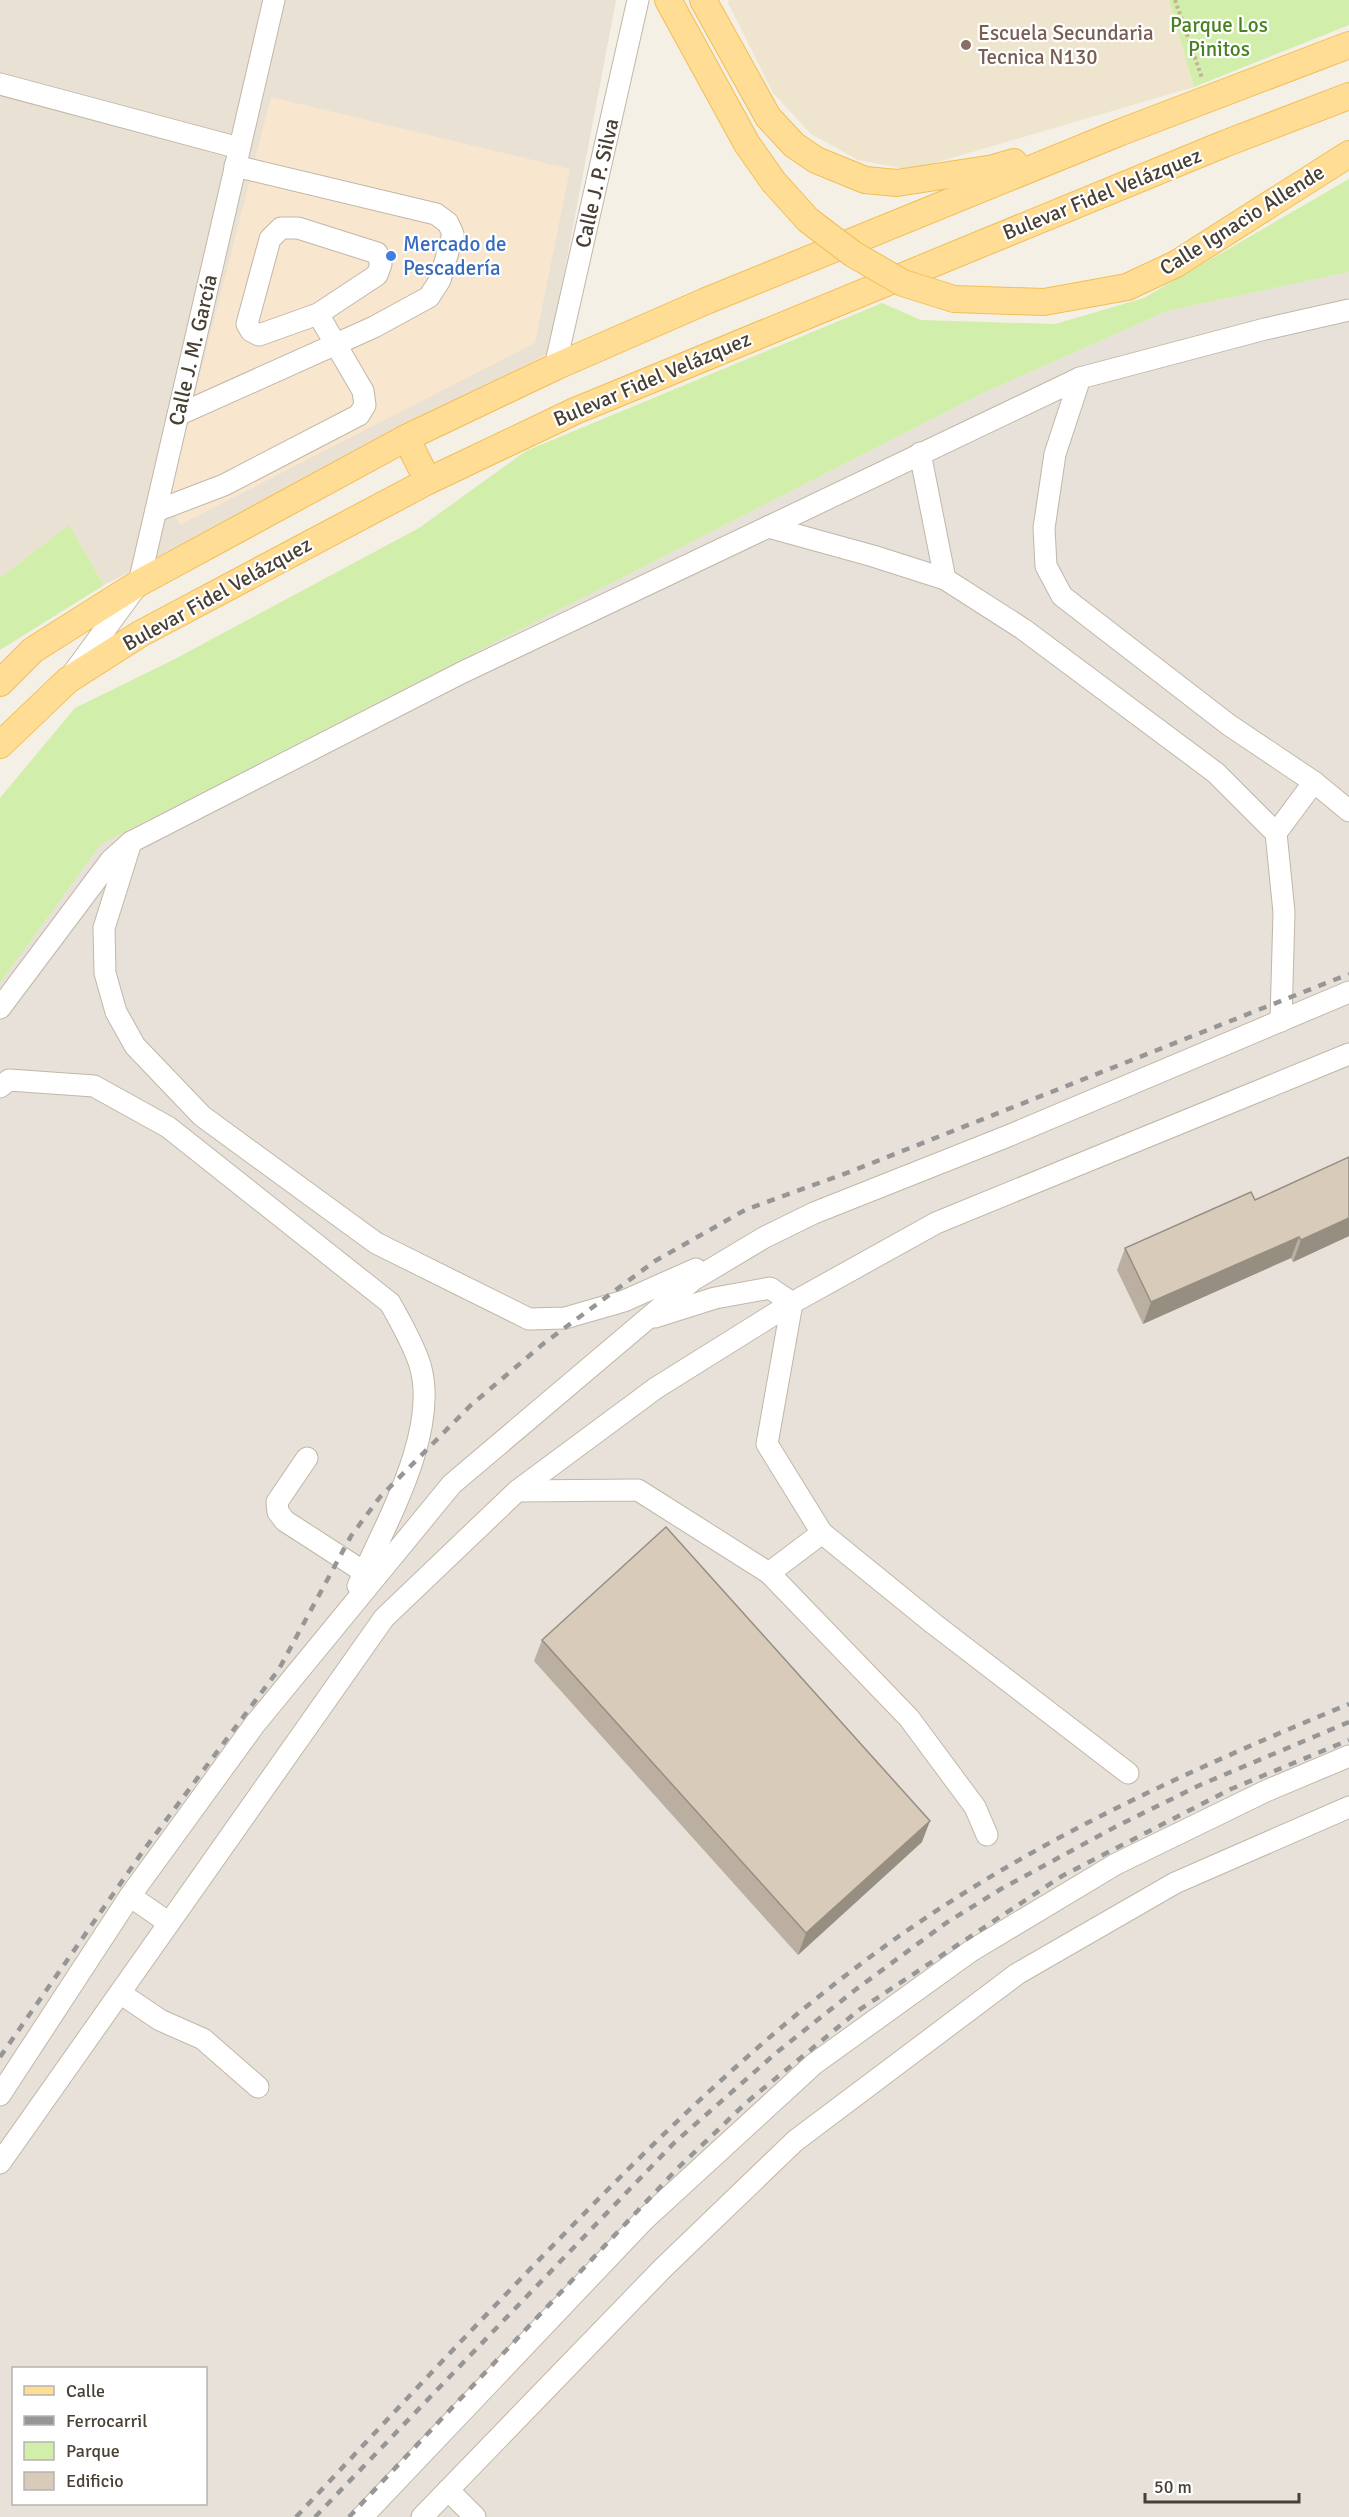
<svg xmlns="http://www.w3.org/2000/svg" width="1349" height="2517" font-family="Signika,sans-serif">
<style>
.residential{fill:#e9e1d3}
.commercial{fill:#f9e6ce}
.industrial{fill:#e7e1da;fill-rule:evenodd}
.education{fill:#efe5ce}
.green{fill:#d1eeaa}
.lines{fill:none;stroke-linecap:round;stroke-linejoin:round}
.minor-casing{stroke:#c1b7a7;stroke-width:23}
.major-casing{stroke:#f1be57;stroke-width:28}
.path{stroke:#c5b397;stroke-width:4;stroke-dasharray:3 3;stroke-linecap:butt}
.minor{stroke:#fff;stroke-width:21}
.major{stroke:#ffdd94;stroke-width:26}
.rail{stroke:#969696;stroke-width:4.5;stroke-dasharray:8 8;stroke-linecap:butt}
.major-bridge-casing{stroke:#f1be57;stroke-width:28;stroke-linecap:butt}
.major-bridge{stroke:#ffdd94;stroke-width:26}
.wall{fill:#baafa0}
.shaded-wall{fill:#978e82}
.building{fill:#d8cbba;stroke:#978e82;stroke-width:1.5}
.education-dot{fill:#8d6e63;stroke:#fff;stroke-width:2}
.shop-dot{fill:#3f7fe0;stroke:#fff;stroke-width:2}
.labels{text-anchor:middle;stroke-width:4.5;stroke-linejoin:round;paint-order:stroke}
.park-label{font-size:21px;fill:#488121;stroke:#fff}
.education-label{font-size:21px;fill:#785e54;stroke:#fff;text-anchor:start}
.street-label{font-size:21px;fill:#484034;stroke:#fff}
.shop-label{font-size:21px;fill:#366cbe;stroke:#fff;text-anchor:start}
</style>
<rect width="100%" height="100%" fill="#f5f0e5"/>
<path class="residential" d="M0,0H616L549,353L104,585L69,525L0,578Z"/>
<path class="commercial" d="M271,97L570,169L535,343L180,525L168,500Z"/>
<path class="industrial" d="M1349,272V2517H0V983L101,844L981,394L1167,311ZM14,2368H206V2504H14Z"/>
<path class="education" d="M729,0H1169L1194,87L911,170L858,160L811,134L773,93L728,3Z"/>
<g class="green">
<path d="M1169,0H1349V25L1194,87Z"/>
<path d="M1349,179V272L1167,311L981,394L101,844L0,983V798L75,708L173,660L419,528L526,451L882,303L921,320L1055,324L1144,298Z"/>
<path d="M69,525L104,585L0,650V578Z"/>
</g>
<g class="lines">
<defs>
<g id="minor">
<path d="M0,84L239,148"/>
<path d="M281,228H298L377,253L381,264L377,275L318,314L259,335L251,331L247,324L270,239Z"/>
<path d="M1349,310L1265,329L1080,378L1055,454L1044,528L1046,566L1062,596L1229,725L1314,782L1349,811"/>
<path d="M555,367L638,0"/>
<path d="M178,415L374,327L429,297L440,280L453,234L448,223L436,214L235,166"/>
<path d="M920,453L945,579"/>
<path d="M156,511L224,485L359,415L365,405L363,391L318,314"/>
<path d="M768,527L1080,378"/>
<path d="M71,676L139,583L274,0"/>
<path d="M1276,833L1314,782"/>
<path d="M131,842L104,928L105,973L116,1012L135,1046L202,1116L376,1243L529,1319L565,1318L624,1301L696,1269"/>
<path d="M0,1008L111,860L131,842L461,673L768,527L873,556L945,579L1023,629L1216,773L1276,833L1284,912L1281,1021"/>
<path d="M0,1087L9,1080L94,1086L168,1127L390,1303C401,1323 413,1343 420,1365C440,1432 384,1526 358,1586"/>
<path d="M655,1317L715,1298L770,1288L792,1303L767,1444L822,1533L934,1624L1128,1773"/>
<path d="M307,1458L277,1502L278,1512L285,1521L364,1572"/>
<path d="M517,1491L638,1490L769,1573L909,1718L975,1807L987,1835"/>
<path d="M769,1573L822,1533"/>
<path d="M130,1896L169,1923"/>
<path d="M120,1993L160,2020L203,2039L258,2087"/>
<path d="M0,2095L130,1896L255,1724L452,1484L693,1280L765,1237L814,1213L1008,1136L1349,992"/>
<path d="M0,2163L384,1618L517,1491L656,1388L792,1303L936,1223L1349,1054"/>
<path d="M448,2490L475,2517"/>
<path d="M362,2517L644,2220L814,2064L971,1951L1116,1864L1266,1791L1349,1756"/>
<path d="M422,2517L663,2268L795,2141L1017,1974L1175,1883L1349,1807"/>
</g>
<g id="major">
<path d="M668,0L747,144L773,181"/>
<path d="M703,0L768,117L794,145L816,160L865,180L897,183L994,168L1014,162"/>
<path d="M954,299L1044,302L1127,287L1176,264L1349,154"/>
<path d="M406,438L428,481"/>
<path d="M0,683L33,650L139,583L406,438L555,367L706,301L1121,132L1349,45"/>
<path d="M0,745L68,680L140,634L428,481L575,411L1224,144L1349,96"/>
</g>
</defs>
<use href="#minor" class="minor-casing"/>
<use href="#major" class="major-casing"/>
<path class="path" d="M1175,0L1202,78"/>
<use href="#minor" class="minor"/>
<use href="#major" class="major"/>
<g class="rail">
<path d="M0,2057L143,1851L279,1669L351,1536L380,1497L470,1406L543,1344L655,1261L745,1210L852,1171L1349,974"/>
<path d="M296,2517C387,2420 478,2322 571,2227C681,2114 795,2005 927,1917C1058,1829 1204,1764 1349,1704"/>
<path d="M315,2517L674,2143L776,2053L855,1990L946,1923L1001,1889L1117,1826L1200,1785L1349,1722"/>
<path d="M349,2517L678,2168L747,2102L859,2010L1062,1876L1231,1789L1349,1740"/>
</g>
<defs>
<path id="major-bridge" d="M773,181L808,220L853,254L903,283L954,299"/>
</defs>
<use href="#major-bridge" class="major-bridge-casing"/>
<use href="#major-bridge" class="major-bridge"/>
</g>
<g class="wall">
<path d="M1349,1157V1236L1293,1262L1291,1258L1143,1324L1117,1270L1125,1248L1255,1200Z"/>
<path d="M542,1640L922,1842L798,1955L534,1661Z"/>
</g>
<g class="shaded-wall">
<path d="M1349,1218V1236L1293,1262L1301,1240Z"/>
<path d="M1299,1237L1291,1258L1143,1324L1151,1302Z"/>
<path d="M930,1821L922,1842L798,1955L806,1933Z"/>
</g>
<g class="building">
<path d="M1349,1157V1218L1301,1240L1299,1237L1151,1302L1125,1248L1251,1192L1255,1200Z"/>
<path d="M666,1527L930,1821L806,1933L542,1640Z"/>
</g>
<circle class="education-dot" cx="966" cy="45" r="6"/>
<circle class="shop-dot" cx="391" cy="256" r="6"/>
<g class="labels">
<g class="park-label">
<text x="1219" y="32">Parque Los<tspan x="1219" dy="24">Pinitos</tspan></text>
</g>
<g class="education-label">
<text x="978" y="40">Escuela Secundaria<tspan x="978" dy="24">Tecnica N130</tspan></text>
</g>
<g class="street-label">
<text transform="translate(597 183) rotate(-77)" y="7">Calle J. P. Silva</text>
<text transform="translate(1102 194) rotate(-22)" y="7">Bulevar Fidel Velázquez</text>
<text transform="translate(1242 220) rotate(-32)" y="7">Calle Ignacio Allende</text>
<text transform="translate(193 350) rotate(-77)" y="7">Calle J. M. García</text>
<text transform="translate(652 379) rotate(-23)" y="7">Bulevar Fidel Velázquez</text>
<text transform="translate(217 594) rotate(-29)" y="7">Bulevar Fidel Velázquez</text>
</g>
<g class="shop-label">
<text x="403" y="251">Mercado de<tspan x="403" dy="24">Pescadería</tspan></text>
</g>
</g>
<rect x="12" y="2367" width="195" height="138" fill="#ffffff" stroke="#b6b3ae" stroke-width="1.5"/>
<rect x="24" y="2386" width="30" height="9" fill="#ffdd94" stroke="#b6b3ae" stroke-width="1.5"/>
<text x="66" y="2397" font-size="18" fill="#484034">Calle</text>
<rect x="24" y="2416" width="30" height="9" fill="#969696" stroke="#b6b3ae" stroke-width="1.5"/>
<text x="66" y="2427" font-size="18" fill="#484034">Ferrocarril</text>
<rect x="24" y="2442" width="30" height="18" fill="#d1eeaa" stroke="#b6b3ae" stroke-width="1.5"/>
<text x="66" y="2457" font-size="18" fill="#484034">Parque</text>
<rect x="24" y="2472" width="30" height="18" fill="#d8cbba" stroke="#b6b3ae" stroke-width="1.5"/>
<text x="66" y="2487" font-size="18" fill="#484034">Edificio</text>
<path d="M1145 2493v9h154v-9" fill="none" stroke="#484034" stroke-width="3"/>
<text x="1154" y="2493" font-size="18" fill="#484034" stroke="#ffffff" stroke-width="4.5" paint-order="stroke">50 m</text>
</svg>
